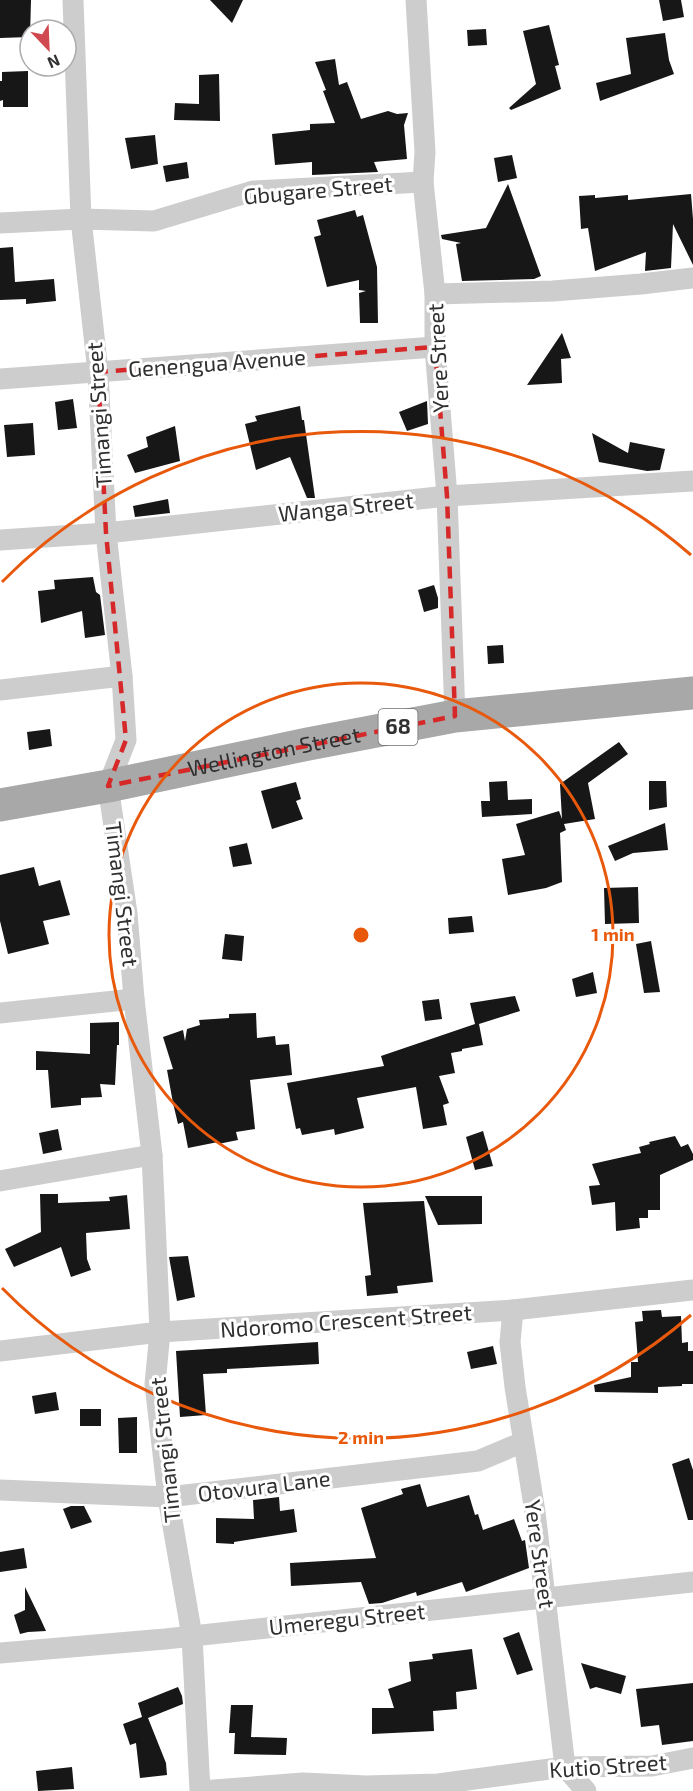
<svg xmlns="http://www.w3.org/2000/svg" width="693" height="1791" font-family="'Exo 2',sans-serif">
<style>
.building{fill:#171717}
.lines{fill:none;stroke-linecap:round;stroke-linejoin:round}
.street{stroke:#cdcdcd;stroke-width:21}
.primary{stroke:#a8a8a8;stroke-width:33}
.marked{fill:none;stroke:#d62828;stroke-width:4.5;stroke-dasharray:12 8;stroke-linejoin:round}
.ring{fill:none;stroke:#e8590c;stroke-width:3}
.labels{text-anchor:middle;stroke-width:6;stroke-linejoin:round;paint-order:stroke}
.shield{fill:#fff;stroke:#6e6e6e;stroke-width:1.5}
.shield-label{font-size:21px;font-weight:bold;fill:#303030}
.street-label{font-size:22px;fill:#303030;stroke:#fff}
.centre{fill:#e8590c;stroke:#fff;stroke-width:3}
.ring-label{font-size:18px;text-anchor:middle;font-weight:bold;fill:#e8590c;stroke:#fff;stroke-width:6;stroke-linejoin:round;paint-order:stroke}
</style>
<rect width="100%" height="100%" fill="#fff"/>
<g class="building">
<path d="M0,0H31L30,37L0,38Z"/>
<path d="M210,0H243L232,23Z"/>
<path d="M659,0H681L684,17L663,21Z"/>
<path d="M549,25L559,65L555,66L561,89L511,110L509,108L536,84L523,31Z"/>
<path d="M486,29L487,45L468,46L467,30Z"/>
<path d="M665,33L669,60L674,74L600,101L596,83L631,74L626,38Z"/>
<path d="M335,59L339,85L347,82L361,119L388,111L397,114L408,113L404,125L407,159L374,162L378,172L312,175V162L275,165L272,134L310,130V124L335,123L323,91L326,90L315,62Z"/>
<path d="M28,71V107H3V100L0,101V81H2V72Z"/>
<path d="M219,74L220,121L174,120L175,103L199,104V75Z"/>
<path d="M155,135L158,164L131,169L125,138Z"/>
<path d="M512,155L517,178L498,182L494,158Z"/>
<path d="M187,162L189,178L166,182L163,166Z"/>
<path d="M508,184L541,276L534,279L462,281L456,244L461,243L442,239L441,235L486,228Z"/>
<path d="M691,194L693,219V265L673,224L671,268L645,271L646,252L595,271L588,228L581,229L579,196L595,195V198L628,195V200Z"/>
<path d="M355,210L357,217L363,215L377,267L378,323H360L359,293L366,291L359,290V280L327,287L314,237L321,235L317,220Z"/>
<path d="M13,247L15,282L54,279L56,301L26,304V299L0,300V248Z"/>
<path d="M562,333L571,358L561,359L562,383L527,385Z"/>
<path d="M73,399L77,428L58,430L55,402Z"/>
<path d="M427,401L428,424L407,431L399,412Z"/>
<path d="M300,406L302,420H304L315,498H307L290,457L256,470L245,424L257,421L255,416Z"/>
<path d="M33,423L35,455L7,457L4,425Z"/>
<path d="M175,426L180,461L135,473L127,455L148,447L146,437Z"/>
<path d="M592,433L628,453L630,442L665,449L660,470L647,471L599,462Z"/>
<path d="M168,499L170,513L135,517L133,506Z"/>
<path d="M93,577L96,592L100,595L105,635L85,638L82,611L41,623L38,591L55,589L54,580Z"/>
<path d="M434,585L438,598V608L424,612L418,590Z"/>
<path d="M503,645L504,663L488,664L487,646Z"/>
<path d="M50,729L52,746L29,750L27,732Z"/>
<path d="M619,742L628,754L588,783L595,819L564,824L566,830L560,833L562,882L546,888L508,895L502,859L525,855L516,824L559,811L562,819L560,784Z"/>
<path d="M507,781L508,800L532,799V814L482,817L481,801H490L489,782Z"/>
<path d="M649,781H666L667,807L649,810Z"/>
<path d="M296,782L301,799L296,801L303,819L272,829L261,791Z"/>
<path d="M665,823L668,850L633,853L615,861L608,846Z"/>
<path d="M247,843L252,864L233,867L229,847Z"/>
<path d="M34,867L39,886L60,880L70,915L43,921L49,944L8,954L0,921V875Z"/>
<path d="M638,887L639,923L605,924L604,888Z"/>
<path d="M472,916L474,932L449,934L448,918Z"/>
<path d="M225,934L244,936L242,961L222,959Z"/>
<path d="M651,941L660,992L644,993L636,944Z"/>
<path d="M593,972L597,993L576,997L572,979Z"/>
<path d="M515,996L520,1011L479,1024L483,1045L462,1049V1051L451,1053L455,1073L439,1076L449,1103L443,1105L447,1125L423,1129L416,1087L357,1098L364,1128L335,1135L334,1129L302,1135L300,1128L296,1129L287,1083L384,1066L381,1056L475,1024L470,1003Z"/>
<path d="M439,999L442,1019L425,1021L422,1001Z"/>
<path d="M256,1013L257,1038L275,1036L276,1045L289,1044L292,1075L250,1080L255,1129L236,1132L238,1140L218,1144V1142L188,1148L183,1122L178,1124L173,1103L167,1070L173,1069L163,1037L183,1030L185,1041L187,1029L200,1025L199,1020L229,1018V1014Z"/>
<path d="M119,1022V1045H117L115,1085L100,1084L102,1097L81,1098V1105L51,1108L48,1070H36V1051L90,1054V1023Z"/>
<path d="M58,1129L62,1150L43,1154L39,1133Z"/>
<path d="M483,1131L493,1166L475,1170L466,1137Z"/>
<path d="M675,1136L681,1147L688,1144L693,1154V1160L660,1175V1210H648V1218H639L640,1228L616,1231L615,1202L592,1205L589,1186L600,1185L592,1164L641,1153L639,1147L650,1144L649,1142Z"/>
<path d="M40,1194H58V1203L110,1201L109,1197L127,1195L130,1229L86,1233L87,1259L91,1270L71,1277L61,1247L14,1267L5,1249L41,1232Z"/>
<path d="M425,1196H482V1224L438,1225Z"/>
<path d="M424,1201L433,1282L397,1286L398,1293L367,1296L365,1276L371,1275L363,1203Z"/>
<path d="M188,1256L195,1297L177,1301L169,1257Z"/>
<path d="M661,1310L662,1317L681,1316L682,1343L688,1342V1351H693V1384H682V1386L658,1387V1393L595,1392L594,1385L631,1377V1362H638L635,1322L643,1321L642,1311Z"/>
<path d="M318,1342L319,1364L227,1369V1373L203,1374L206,1415L180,1417L176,1351Z"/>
<path d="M493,1346L497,1364L471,1369L467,1352Z"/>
<path d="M56,1392L59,1410L35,1414L32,1396Z"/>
<rect x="80" y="1409" width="21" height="17"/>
<path d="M137,1417V1453H119L118,1418Z"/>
<path d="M689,1458L693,1470V1520H688L672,1464Z"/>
<path d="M420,1484L427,1507L469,1495L475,1515L478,1514L483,1530L514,1519L522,1541L525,1540L529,1568L466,1592L462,1582L417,1596L416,1592L382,1603L369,1604L361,1582L291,1586L290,1563L376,1558L361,1508L403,1494L401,1489Z"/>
<path d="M279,1497L280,1511L294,1509L297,1532L234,1542V1544L216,1543V1518L254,1519L253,1500Z"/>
<path d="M71,1506H84L92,1522L71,1529L63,1509Z"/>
<path d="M24,1548L27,1568L0,1572V1552Z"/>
<path d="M25,1587L41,1620L46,1631L28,1632L20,1634L14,1615L25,1610Z"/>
<path d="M519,1632L533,1670L517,1675L503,1638Z"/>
<path d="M472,1649L477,1689L456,1692L457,1709L433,1711L434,1731L372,1734V1708H394L388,1689L411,1681L409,1662L433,1659L432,1654Z"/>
<path d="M581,1663L626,1676L621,1694L596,1687L590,1689Z"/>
<path d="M693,1683V1741L662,1745L659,1725L641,1727L636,1689Z"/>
<path d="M178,1687L182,1696L183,1704L148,1718L166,1763L167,1775L140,1778L136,1743L130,1745L123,1724L142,1717L138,1703Z"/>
<path d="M231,1705H253L251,1737L287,1738L286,1755L234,1754L235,1733H229Z"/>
<path d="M72,1767L74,1789L38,1791L36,1771Z"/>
</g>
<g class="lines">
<g class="street">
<path d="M73,0L81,219L98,372L106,533L122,676L126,740L108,786L127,913L134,999L152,1155L160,1332L155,1384L168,1497L192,1636L200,1791"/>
<path d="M416,0L425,152L423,182L435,294V347L447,496L455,716"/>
<path d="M0,223L81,219L154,221L253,191L423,182"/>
<path d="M435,294L553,291L641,284L693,278"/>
<path d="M0,379L435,347"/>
<path d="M0,540L106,533L447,496L693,481"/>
<path d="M0,690L122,676"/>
<path d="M0,1013L134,999"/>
<path d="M0,1181L152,1155"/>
<path d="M513,1310L510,1342L515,1387L535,1512L565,1767L586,1791"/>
<path d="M0,1351L160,1332L513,1310L693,1290"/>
<path d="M0,1490L168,1497L478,1461L523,1442"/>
<path d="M0,1653L165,1639L693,1582"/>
<path d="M201,1791L303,1783L366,1786L438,1784L565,1767L652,1766L693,1758"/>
</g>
<path class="primary" id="s1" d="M0,805L108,786L308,744L455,716L693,693"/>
</g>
<path class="marked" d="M435,347L447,496L455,716L108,786L126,740L106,533L98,372Z"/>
<g class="ring">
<circle cx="361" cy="935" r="252"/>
<path d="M691 1315A503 503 0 0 1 2 1288M2 582A503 503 0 0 1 691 555"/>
</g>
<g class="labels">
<rect class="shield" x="378.5" y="709" width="39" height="36" rx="4.5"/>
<g class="shield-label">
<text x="398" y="734">68</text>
</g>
<g class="street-label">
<text transform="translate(318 190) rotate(-5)" y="8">Gbugare Street</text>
<text transform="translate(438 358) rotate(-93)" y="8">Yere Street</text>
<text transform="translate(217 363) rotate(-4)" y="8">Genengua Avenue</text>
<text transform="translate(99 415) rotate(-94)" y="8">Timangi Street</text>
<text transform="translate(346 507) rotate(-6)" y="8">Wanga Street</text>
<text dy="8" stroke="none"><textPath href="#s1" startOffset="279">Wellington Street</textPath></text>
<text transform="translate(122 894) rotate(83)" y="8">Timangi Street</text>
<text transform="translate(346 1321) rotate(-4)" y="8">Ndoromo Crescent Street</text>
<text transform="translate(165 1450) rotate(-96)" y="8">Timangi Street</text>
<text transform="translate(264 1486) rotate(-7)" y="8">Otovura Lane</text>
<text transform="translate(540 1554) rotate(82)" y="8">Yere Street</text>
<text transform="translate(347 1619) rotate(-6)" y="8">Umeregu Street</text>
<text transform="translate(608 1766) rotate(-4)" y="8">Kutio Street</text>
</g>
</g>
<circle cx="361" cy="935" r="9" class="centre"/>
<g class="ring-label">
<text x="613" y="941">1 min</text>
<text x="361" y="1444">2 min</text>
</g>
<g transform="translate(48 48) rotate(157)"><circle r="28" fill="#ffffff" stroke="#acacac" stroke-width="1.5"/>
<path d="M0-4.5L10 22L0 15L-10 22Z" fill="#d04950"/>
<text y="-9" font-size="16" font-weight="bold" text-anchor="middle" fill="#303030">N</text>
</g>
</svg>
